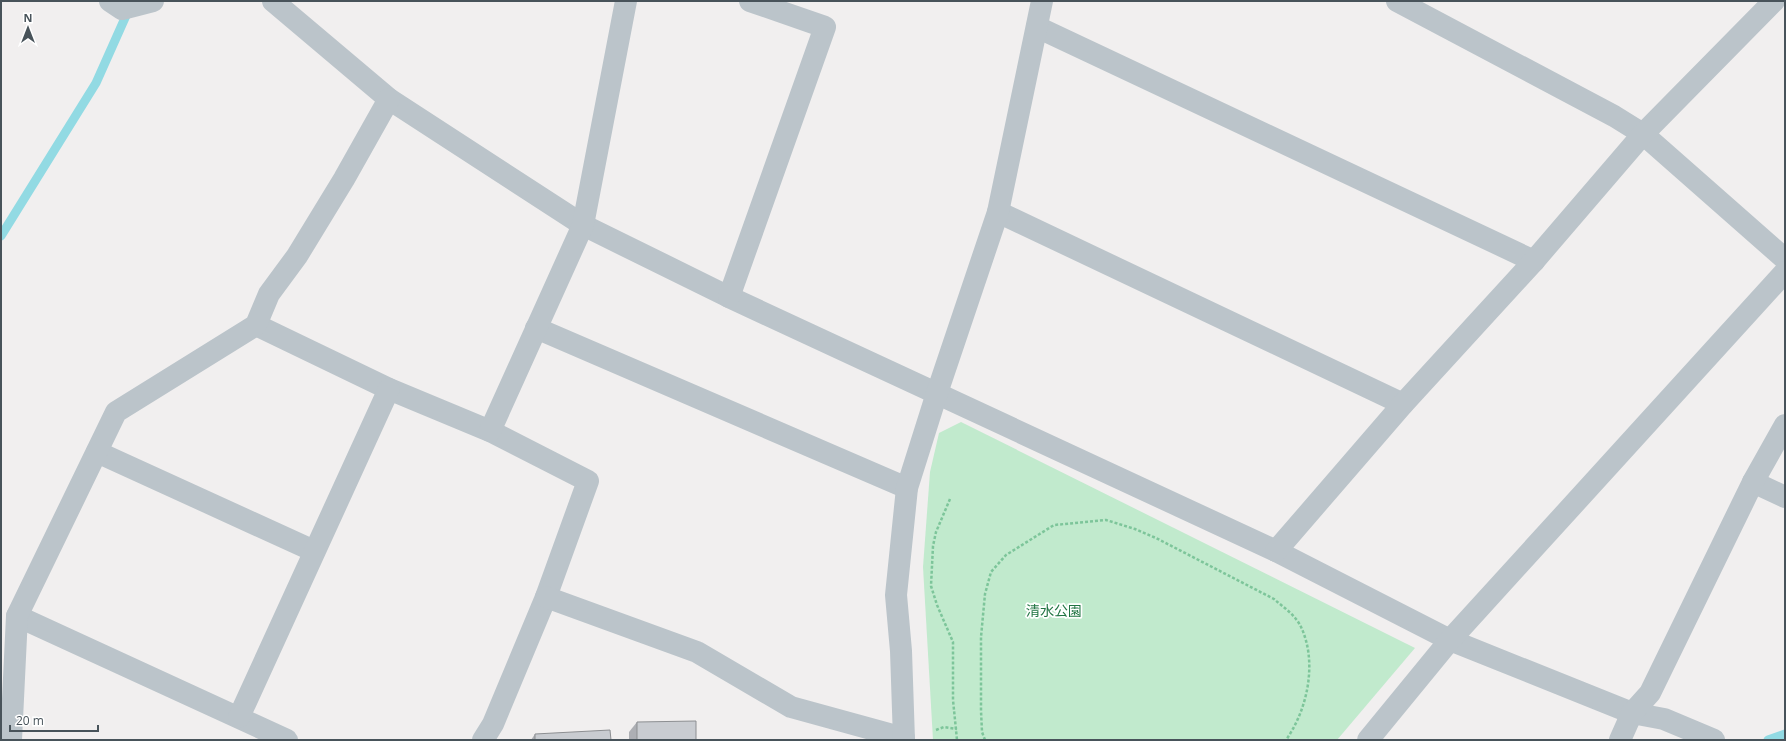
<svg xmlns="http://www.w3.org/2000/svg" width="1786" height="741" font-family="'Open Sans','Noto Sans JP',sans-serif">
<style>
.green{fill:#c1eacd}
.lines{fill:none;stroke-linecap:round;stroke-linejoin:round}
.stream{stroke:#92dae3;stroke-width:9}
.path{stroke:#7dc59a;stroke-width:2.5;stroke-dasharray:3 2;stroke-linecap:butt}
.minor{stroke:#bbc4ca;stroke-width:22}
.wall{fill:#adafb4}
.building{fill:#c9ccd1;stroke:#8d8f92}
.labels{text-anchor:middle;stroke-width:3.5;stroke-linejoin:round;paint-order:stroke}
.park-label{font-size:14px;fill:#207442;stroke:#fff}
</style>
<rect width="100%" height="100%" fill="#f1efef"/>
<path class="green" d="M961,422L1415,648L1337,740H933L923,567L930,472L939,433Z"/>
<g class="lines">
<g class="stream">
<path d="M1,236L96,83L129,9"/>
<path d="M1768,740L1785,734"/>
</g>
<g class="path">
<path d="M950,499L936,532L933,546L931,586L937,605L953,642V700L957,740"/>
<path d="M936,730L944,727L957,729"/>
<path d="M985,740L982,732L981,711V637L985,594L991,572L1006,555L1054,525L1106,520L1135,529L1156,538L1274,599C1283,607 1294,614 1300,625C1318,660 1308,709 1286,740"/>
</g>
<g class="minor">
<path d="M110,1L122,9L153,1"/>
<path d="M273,1L389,99L583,225L729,297L1276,551L1450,640L1632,713L1664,719L1714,740"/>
<path d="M1397,1L1614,116L1643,134L1785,259"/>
<path d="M1037,27L1534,261"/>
<path d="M998,212L1403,404"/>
<path d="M729,297L825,27L750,1"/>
<path d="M256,325L389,389L490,431L588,481L546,597L493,724L483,740"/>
<path d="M536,328L907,488"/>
<path d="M490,431L583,225L626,1"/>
<path d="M97,452L314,551"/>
<path d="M1753,482L1785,497"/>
<path d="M1276,551L1403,404L1534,261L1643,134L1774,1"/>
<path d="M546,597L697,652L791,707L904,738"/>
<path d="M17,616L287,740"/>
<path d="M239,717L389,389"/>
<path d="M11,740L17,616L116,412L256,325L269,294L297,256L344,179L389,99"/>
<path d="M904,740L901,651L896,595L907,488L937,393L998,212L1042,1"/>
<path d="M1368,740L1450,640L1785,272"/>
<path d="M1620,740L1632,713L1650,693L1753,482L1785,425"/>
</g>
</g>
<g class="wall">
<path d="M637,722L696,740H629V732Z"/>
<path d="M535,734L611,740H531Z"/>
</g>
<g class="building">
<path d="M696,721V740H637V722Z"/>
<path d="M610,730L611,740H535V734Z"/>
</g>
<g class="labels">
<g class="park-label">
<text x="1054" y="616">清水公園</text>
</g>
</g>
<rect width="1786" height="741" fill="none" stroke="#48535a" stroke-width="4"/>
<g transform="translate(28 28)" stroke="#ffffff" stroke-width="3" paint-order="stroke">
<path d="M0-3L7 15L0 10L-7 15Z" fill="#48535a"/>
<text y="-6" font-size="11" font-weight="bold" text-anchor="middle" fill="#48535a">N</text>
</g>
<path d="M10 725v6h88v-6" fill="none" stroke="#48535a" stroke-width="2"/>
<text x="16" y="725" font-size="12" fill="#48535a" stroke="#ffffff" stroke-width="3" paint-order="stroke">20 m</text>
</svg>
